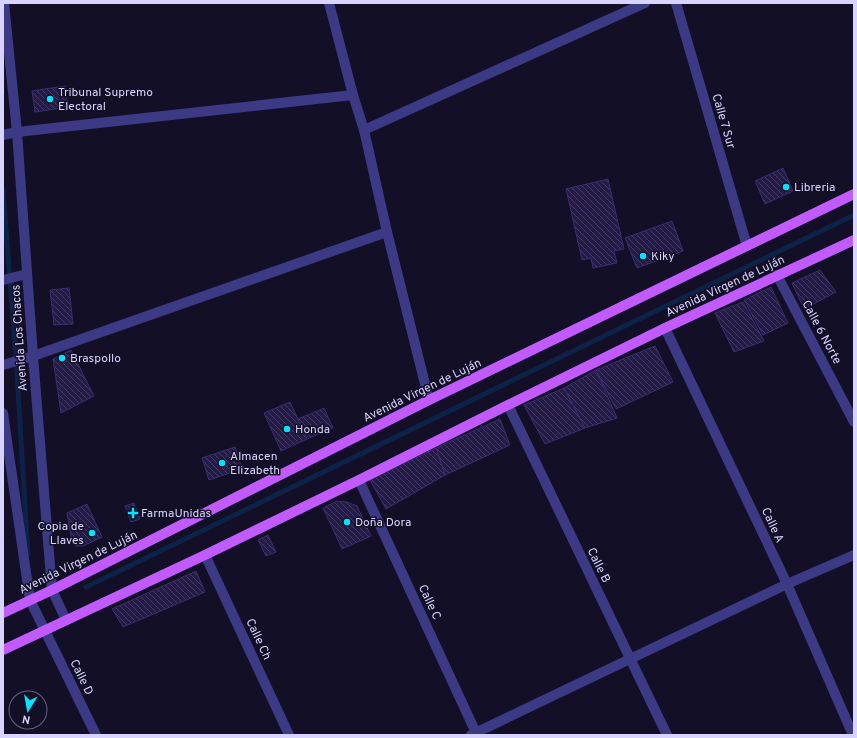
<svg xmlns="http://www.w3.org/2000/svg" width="857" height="738" font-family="Overpass,sans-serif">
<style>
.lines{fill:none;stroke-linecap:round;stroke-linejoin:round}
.stream{stroke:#0c2248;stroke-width:5}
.building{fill:url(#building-back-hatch);stroke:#3b2d73}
.minor{stroke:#3d3a85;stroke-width:10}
.major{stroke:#c25bff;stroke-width:10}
.poi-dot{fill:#00e5ff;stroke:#130f26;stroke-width:1.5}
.labels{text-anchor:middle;stroke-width:3;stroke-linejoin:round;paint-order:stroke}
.poi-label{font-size:12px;fill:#d9d4ff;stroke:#130f26;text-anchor:start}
.street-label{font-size:12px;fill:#d9d4ff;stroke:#130f26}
</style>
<defs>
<pattern id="building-back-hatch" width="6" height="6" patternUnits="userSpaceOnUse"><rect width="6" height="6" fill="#241b47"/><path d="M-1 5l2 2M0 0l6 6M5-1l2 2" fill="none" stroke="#433b63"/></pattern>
</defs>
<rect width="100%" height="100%" fill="#130f26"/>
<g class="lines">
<g class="stream">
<path d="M3,190L16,358L28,554"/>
<path d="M86,587L854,215"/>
</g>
</g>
<g class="building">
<path d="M65,86L68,107L35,112L32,91Z"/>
<path d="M783,168L793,191L765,204L755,181Z"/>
<path d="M608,179L624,249L614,251L617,263L593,268L591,258L582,260L566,189Z"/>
<path d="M672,221L683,251L637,268L625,238Z"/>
<path d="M820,270L836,292L804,309L792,283Z"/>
<path d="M771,287L788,323L763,335L744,300Z"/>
<path d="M69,288L73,324L54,325L50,290Z"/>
<path d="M743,302L764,341L734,352L715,313Z"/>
<path d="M655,346L673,382L616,409L596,370Z"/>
<path d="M71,350L94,396L61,413L53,359Z"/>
<path d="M596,370L617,418L585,428L564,388Z"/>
<path d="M564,388L585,428L545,444L524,405Z"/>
<path d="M290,402L307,439L281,451L264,413Z"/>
<path d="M324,408L333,428L307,439L298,419Z"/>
<path d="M500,419L510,445L445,475L436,448Z"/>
<path d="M235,447L242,469L209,480L202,458Z"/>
<path d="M436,448L445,475L386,509L370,480Z"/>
<path d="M337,501L347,502L357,506L371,536L342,549L323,508Z"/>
<path d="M134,503L140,519L131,522L125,506Z"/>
<path d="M87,504L102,537L83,546H76L72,542L67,513Z"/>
<path d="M268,535L276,552L266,556L258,540Z"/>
<path d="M196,571L205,592L123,627L112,609Z"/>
</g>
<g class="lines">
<g class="minor">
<path d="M4,3L17,132L33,356L52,590L66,620"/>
<path d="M329,3L353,95L364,130L387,232L429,400"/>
<path d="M676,3L747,246"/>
<path d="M364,130L645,3"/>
<path d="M3,135L17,132L353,95"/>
<path d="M777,275L854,422"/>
<path d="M3,280L27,274"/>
<path d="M665,328L787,584L853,735"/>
<path d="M3,365L33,356L387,232"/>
<path d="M508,405L667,735"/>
<path d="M3,413L30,600L96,735"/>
<path d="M359,480L477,735"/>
<path d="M205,555L289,735"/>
<path d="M471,735L787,584L854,555"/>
</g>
<g class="major">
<path d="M3,613L52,590L429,400L854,194"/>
<path d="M3,650L205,555L359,480L508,405L665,328L854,240"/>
</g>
</g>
<g class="poi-dot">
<circle cx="50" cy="99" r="4"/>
<circle cx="786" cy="187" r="4"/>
<circle cx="643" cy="256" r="4"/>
<circle cx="62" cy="358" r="4"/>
<circle cx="287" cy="429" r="4"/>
<circle cx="222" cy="463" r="4"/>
<path d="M131 507h4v4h4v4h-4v4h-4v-4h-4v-4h4z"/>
<circle cx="347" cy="522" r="4"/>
<circle cx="92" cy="533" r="4"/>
</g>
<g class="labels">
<g class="poi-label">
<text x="58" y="96">Tribunal Supremo<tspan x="58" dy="14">Electoral</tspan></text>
<text x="794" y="191">Libreria</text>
<text x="651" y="260">Kiky</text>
<text x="70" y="362">Braspollo</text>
<text x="295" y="433">Honda</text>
<text x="230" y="460">Almacen<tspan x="230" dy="14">Elizabeth</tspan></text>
<text x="141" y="517">FarmaUnidas</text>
<text x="355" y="526">Doña Dora</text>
<text x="84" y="530" text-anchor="end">Copia de<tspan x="84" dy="14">Llaves</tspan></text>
</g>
<g class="street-label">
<text transform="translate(724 121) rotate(74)" y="4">Calle 7 Sur</text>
<text transform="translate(725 286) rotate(-25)" y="4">Avenida Virgen de Luján</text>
<text transform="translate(822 332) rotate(62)" y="4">Calle 6 Norte</text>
<text transform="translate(19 338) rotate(-94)" y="4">Avenida Los Chacos</text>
<text transform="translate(422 390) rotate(-26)" y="4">Avenida Virgen de Luján</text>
<text transform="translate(773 525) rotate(65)" y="4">Calle A</text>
<text transform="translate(78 562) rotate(-26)" y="4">Avenida Virgen de Luján</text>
<text transform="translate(599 565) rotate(64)" y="4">Calle B</text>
<text transform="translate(430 602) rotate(65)" y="4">Calle C</text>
<text transform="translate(259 639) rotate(65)" y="4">Calle Ch</text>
<text transform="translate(82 677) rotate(64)" y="4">Calle D</text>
</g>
</g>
<rect width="857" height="738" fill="none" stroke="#d9d4ff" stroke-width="8"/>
<g transform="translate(28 710) rotate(191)"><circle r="19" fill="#130f26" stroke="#625e7d"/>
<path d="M0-3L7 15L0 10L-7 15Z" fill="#00e5ff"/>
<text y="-6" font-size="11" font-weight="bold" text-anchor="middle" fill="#d9d4ff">N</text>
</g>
</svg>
